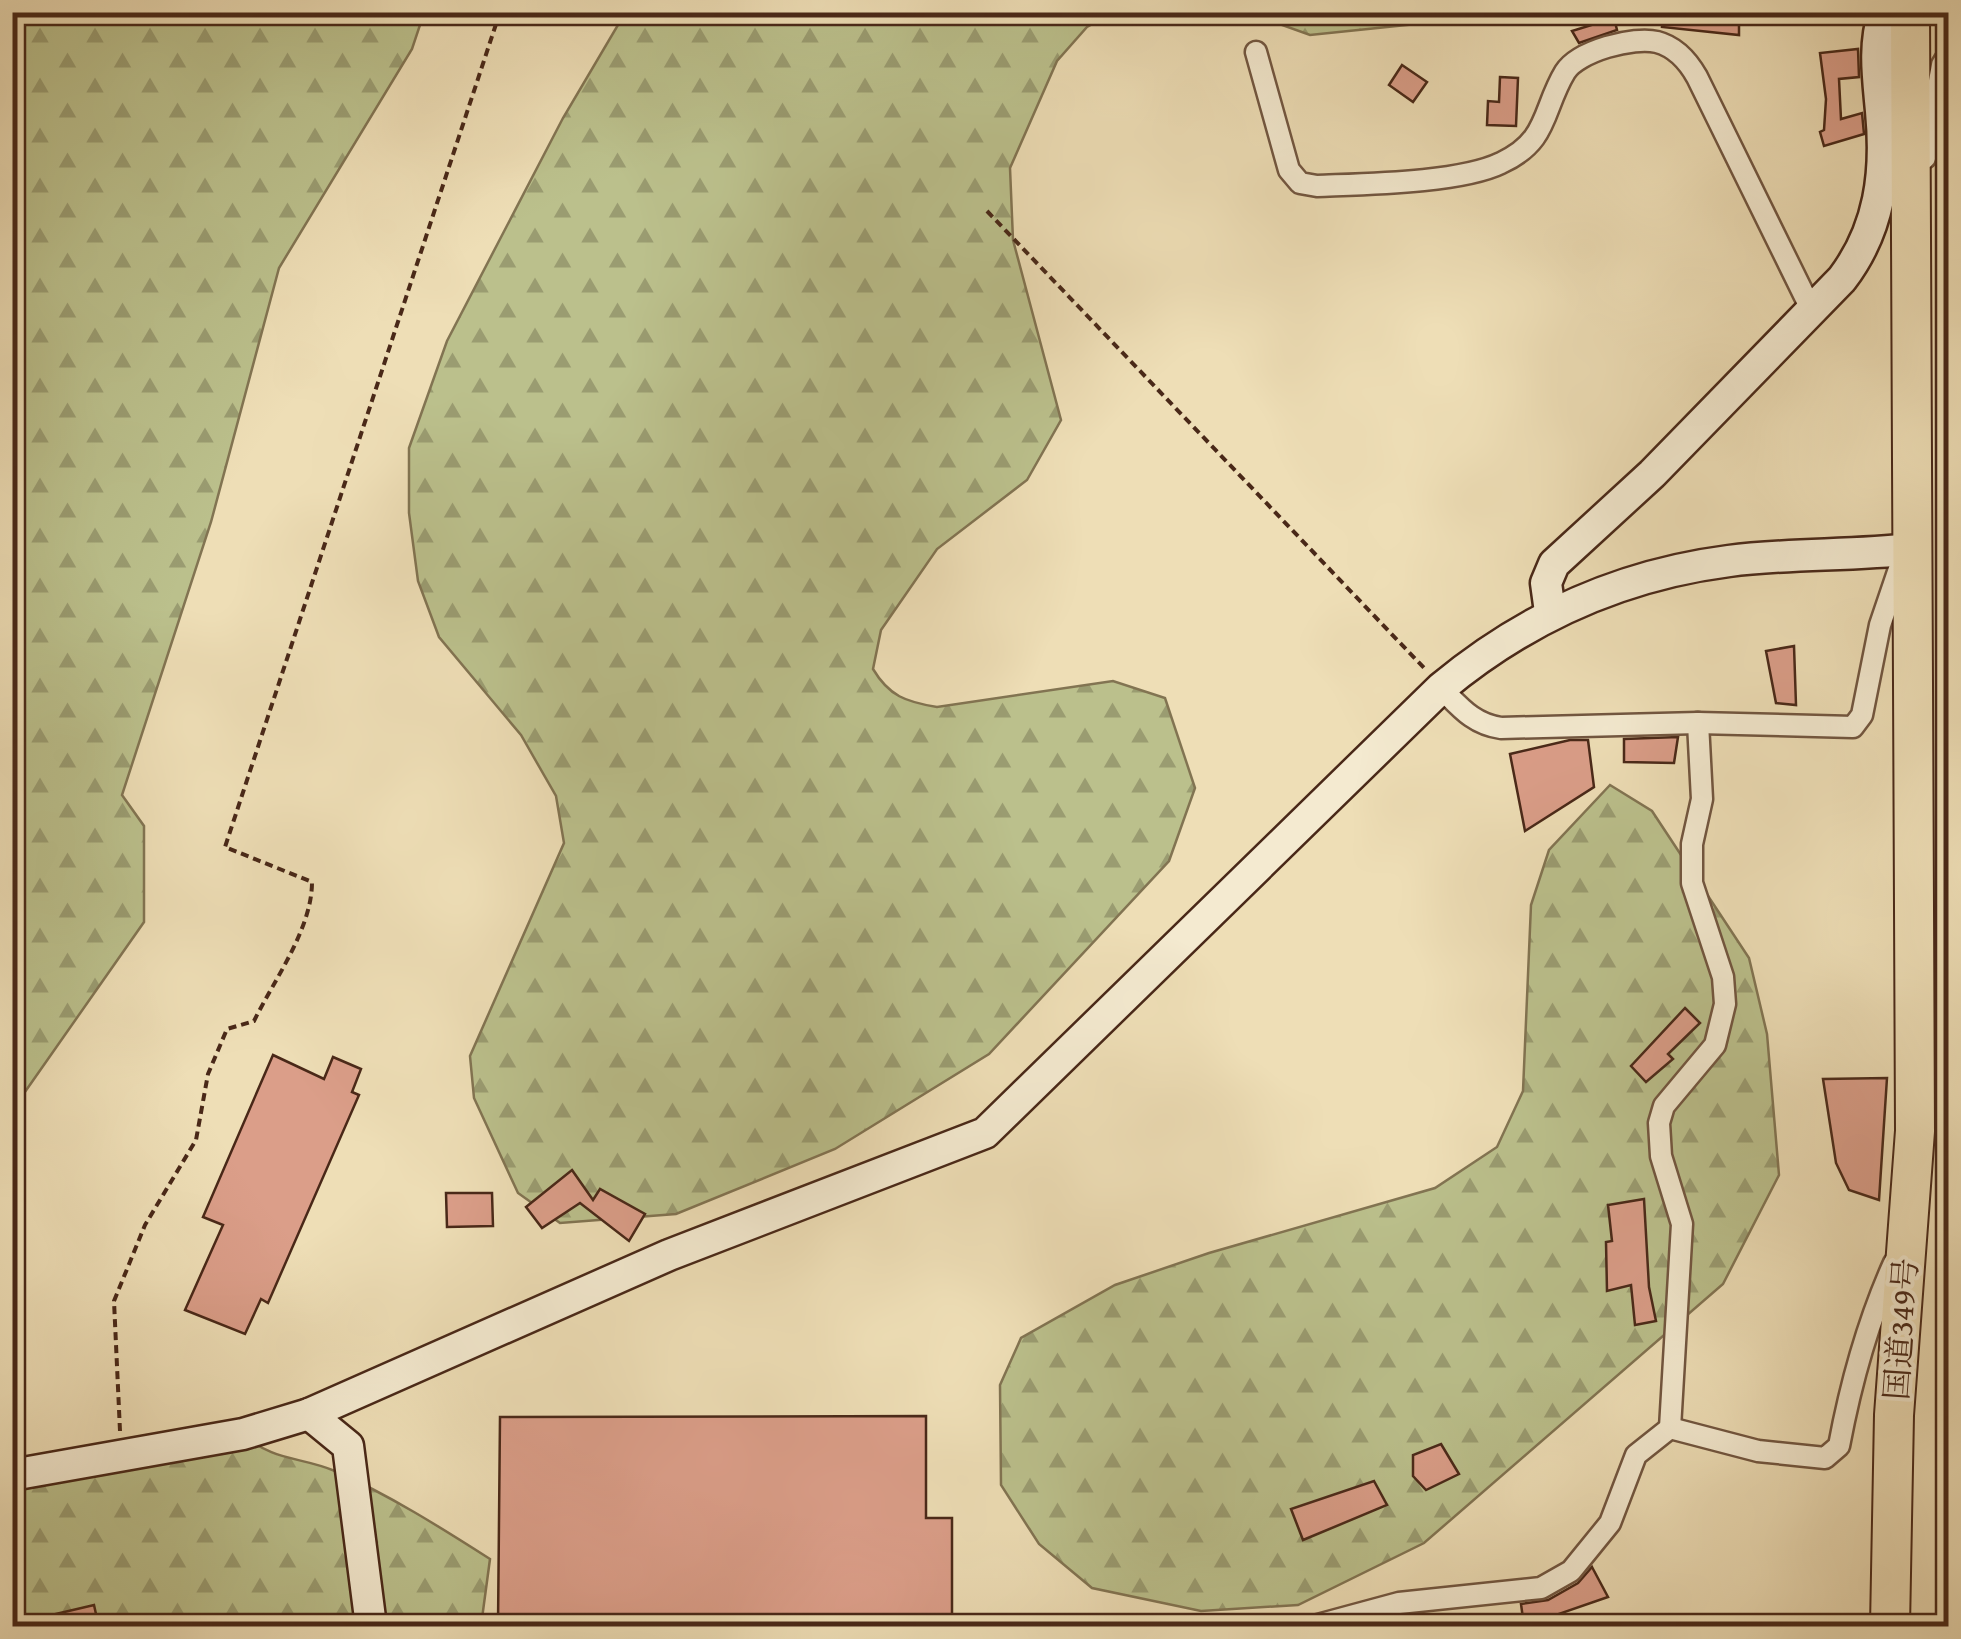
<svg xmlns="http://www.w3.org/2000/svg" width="1961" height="1639" font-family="'Gentium Book Plus','Noto Serif JP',serif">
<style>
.forest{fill:url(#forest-firs);stroke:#827452;stroke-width:2.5}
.building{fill:#db9e89;stroke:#492818;stroke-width:2.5}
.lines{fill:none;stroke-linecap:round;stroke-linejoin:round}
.street-casing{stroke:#725640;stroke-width:25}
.secondary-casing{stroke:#492818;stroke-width:35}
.highway-casing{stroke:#492818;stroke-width:42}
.path{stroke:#492818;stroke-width:4;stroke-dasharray:8 5;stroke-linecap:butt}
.street{stroke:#f4ead0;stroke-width:20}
.secondary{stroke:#f4ead0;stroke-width:30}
.highway{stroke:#eedeb6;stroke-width:38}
.labels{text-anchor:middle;stroke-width:8;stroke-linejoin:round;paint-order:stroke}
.street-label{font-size:32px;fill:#492818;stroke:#f4ead0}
</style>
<defs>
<pattern id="forest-firs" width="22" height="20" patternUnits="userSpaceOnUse" patternTransform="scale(2.5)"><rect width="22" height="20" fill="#bbc08c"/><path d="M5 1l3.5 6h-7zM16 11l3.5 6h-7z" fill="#9a9c71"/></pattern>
</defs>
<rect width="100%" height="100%" fill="#eedeb6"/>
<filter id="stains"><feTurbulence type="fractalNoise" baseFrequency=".002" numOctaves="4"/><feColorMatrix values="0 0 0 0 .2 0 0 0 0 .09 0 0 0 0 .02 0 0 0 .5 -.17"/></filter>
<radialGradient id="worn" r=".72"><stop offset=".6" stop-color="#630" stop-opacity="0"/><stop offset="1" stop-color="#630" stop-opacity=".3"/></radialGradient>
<g class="forest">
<path d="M13,12L424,13L412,49L279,268L211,522L122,795L144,826V922L13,1109Z"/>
<path d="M625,13H1113L1087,27L1057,61L1010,168L1013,240L1061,420L1027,480L937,549L881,630L873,669C889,696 906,702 937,707L1113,681L1165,698L1195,788L1169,861L989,1054L835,1149L676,1214L560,1223L518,1193L474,1098L470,1056L564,843L556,796L521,735L439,637L418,581L409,513V448L447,341L563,118Z"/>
<path d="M1249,13H1454L1445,21L1310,35Z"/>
<path d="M1610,785L1652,811L1749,958L1767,1034L1779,1175L1723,1284L1424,1543L1298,1605L1201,1611L1092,1588L1039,1544L1001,1485L1000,1385L1021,1338L1115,1285L1209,1253L1435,1188L1497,1147L1523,1091L1531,905L1549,850Z"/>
<path d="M243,1434C274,1462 299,1456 335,1471C389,1495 440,1527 490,1559L481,1626H13V1475Z"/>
</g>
<g class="building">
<path d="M1663,12H1739V35L1662,27Z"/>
<path d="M1614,18L1617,30L1579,43L1572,31Z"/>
<path d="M1858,49L1859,77L1839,79L1841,119L1862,113L1864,134L1824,146L1820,132L1824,130L1826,99L1820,53Z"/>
<path d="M1402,65L1427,82L1413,102L1389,85Z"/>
<path d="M1500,77L1518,78L1516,126L1487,125L1488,101L1499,102Z"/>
<path d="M1794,646L1796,705L1776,703L1766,651Z"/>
<path d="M1678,737L1674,763L1624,762V739Z"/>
<path d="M1570,740H1588L1594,787L1525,831L1510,754Z"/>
<path d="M1685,1008L1700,1023L1668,1054L1673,1059L1646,1082L1631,1066Z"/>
<path d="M273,1055L324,1079L333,1057L361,1069L352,1092L359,1095L268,1303L261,1299L245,1334L185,1310L223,1225L203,1217Z"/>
<path d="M1887,1078L1879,1200L1849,1190L1836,1163L1823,1079Z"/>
<path d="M572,1170L593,1200L600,1189L645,1214L629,1241L580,1203L542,1228L526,1207Z"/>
<path d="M446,1193H492L493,1226L447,1227Z"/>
<path d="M1644,1199L1649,1287L1656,1321L1635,1325L1631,1285L1607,1291L1606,1242L1612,1241L1608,1205Z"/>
<path d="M926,1416V1518H952V1626H498L500,1417Z"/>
<path d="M1441,1444L1459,1474L1426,1490L1413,1476V1455Z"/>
<path d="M1374,1481L1387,1505L1303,1540L1291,1509Z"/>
<path d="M1592,1567L1608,1597L1524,1626L1521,1604L1548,1600L1578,1583Z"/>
<path d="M94,1605L98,1623L27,1626L26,1621Z"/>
</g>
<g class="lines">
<defs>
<g id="street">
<path d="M1256,52L1289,170L1300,183L1317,186C1364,184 1460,183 1501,163C1549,141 1542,110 1565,72C1578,51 1634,36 1657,42C1676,47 1688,61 1697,77L1812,311"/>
<path d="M1925,158L1942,65L1948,55"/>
<path d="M1441,688C1460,707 1473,724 1501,728L1698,723L1853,727L1862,715L1880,625L1900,566"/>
<path d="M1670,1428L1682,1224L1661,1156L1659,1123L1664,1106L1715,1045L1725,1004L1723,977L1692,883V844L1702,799L1698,723"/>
<path d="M1314,1626L1399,1603L1541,1588L1571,1571L1610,1523L1636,1455L1670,1428L1758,1451L1825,1458L1839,1446C1851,1382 1867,1323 1894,1263"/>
</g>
<g id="secondary">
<path d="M1550,612L1546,583L1554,564L1652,474L1842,279C1880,229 1887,173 1881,111C1878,77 1873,46 1884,12"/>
<path d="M309,1414L348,1446L371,1626"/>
<path d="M12,1475L243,1434L309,1414L669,1255L985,1133L1441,688C1525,618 1620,575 1729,561C1790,553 1851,556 1912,549"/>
</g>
<path id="highway" d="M1890,1626L1894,1415L1915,1131L1910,12"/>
</defs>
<use href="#street" class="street-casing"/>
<use href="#secondary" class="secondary-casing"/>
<use href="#highway" class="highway-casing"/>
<g class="path">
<path d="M987,211L1426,670"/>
<path d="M120,1431L114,1301L145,1225L196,1140L208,1074L227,1029L254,1021C274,980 312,929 312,882L225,847L500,12"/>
</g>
<use href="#street" class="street"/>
<use href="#secondary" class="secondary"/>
<use href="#highway" class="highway"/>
</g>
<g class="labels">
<g class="street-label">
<text transform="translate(1901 1329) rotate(-86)" y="11">国道349号</text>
</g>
</g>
<rect width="1961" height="1639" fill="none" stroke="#eedeb6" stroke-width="50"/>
<rect x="15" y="15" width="1931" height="1609" fill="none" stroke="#492818" stroke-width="5"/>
<rect x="25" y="25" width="1911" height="1589" fill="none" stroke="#492818" stroke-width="2.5"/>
<rect width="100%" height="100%" filter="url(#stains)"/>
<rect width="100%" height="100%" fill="url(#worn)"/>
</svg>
